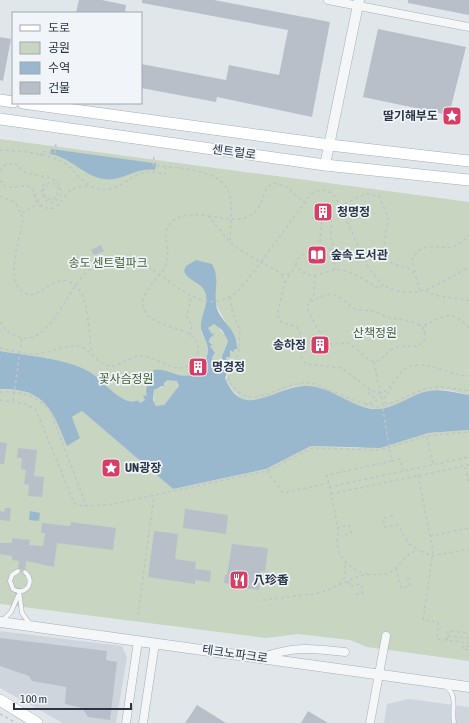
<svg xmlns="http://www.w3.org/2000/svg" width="469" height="723" font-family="'Asap Condensed','Noto Sans KR',sans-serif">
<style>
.built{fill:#cfd5dd}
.green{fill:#c8d5c1}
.water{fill:#9ab8cd;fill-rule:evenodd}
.building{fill:#b8bfc9}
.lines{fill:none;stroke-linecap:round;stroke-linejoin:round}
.service-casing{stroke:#a6adb6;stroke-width:5}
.minor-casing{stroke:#a6adb6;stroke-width:9}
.tertiary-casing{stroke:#a6adb6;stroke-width:11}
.secondary-casing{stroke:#a6adb6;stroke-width:12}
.path{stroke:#bfc4c9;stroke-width:1.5;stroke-dasharray:3 3;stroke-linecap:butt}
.service{stroke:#f4f6f8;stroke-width:4}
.minor{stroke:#f4f6f8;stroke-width:8}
.tertiary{stroke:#f4f6f8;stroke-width:10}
.secondary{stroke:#fff;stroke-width:11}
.path-bridge{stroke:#bfc4c9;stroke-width:1.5;stroke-dasharray:3 3;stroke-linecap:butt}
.labels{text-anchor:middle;stroke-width:3.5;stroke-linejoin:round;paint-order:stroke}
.poi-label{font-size:12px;font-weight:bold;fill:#283544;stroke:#f1f4f8;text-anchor:start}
.street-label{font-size:12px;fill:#283544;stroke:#f1f4f8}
.park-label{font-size:12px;fill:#416034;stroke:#f1f4f8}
</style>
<rect width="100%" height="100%" fill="#e1e6eb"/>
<g class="built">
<path d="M0,631L122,646L127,657L116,723H63L0,688Z"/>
<path d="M409,699L469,707V723H384L387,704Z"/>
</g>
<g class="green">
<path d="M0,139L469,202V395C459,393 449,389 439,390C419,391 399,409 378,409C352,409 331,386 305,386C272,385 249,423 226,380L231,362L227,363L226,357H230V350L234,351L235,349H238L236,340L216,305L201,331C203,337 207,342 208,348C208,355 205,363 201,368C197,372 190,376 185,377C173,377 145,359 146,383C146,387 145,392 147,395L145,396V400L140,403L138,400C123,408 103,380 90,372C66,358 27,356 0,351Z"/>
<path d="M212,324L217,325L228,340L222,356V365L219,367L214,366L211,360L215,354L210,346L213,345L209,341L210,338L216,333L212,334L208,328Z"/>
<path d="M172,379L177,381L179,384C177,392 168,399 163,406H156L154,402V390L157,388L165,387L166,380Z"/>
<path d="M0,389L20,390L40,397L52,409L57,420L80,438L72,417L82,411L173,489L266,469L311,446L359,448L428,433L469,430V661L367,647L350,640L298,634L266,638L0,604Z"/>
</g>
<g class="water">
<path d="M51,149L153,163H156L155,170C136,167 122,182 104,179C83,176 71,157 50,154Z"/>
<path d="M196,260L212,264C220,278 214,289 216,304C217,317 231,325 235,337C237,341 236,345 238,349H235L233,352L230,350V357H226L227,363L233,360L225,378C243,422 273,387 304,386C331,384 352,410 379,409C394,408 407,398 421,393C437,387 453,392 469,395V430L428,433L380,448L311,446L266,469L173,489L82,411L72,417L80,438L67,446C52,409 45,388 0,389V351C28,356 66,358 90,372C103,380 123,408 138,400L140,403L145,400L143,396L147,395L146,393L147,375L154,370C172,367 183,386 201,368C205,364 208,355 208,349C207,341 202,335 201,328C200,316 210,303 205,292C201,281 188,282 184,271L186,266ZM214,324L222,330L228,341L222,356V365L218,367L213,363L212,358L215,353L210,346L213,345L209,342L210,338L216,333L212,334L208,328ZM167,380L177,381L179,386L164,405L156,406L153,400L154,390L162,386L165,387L164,384Z"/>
<path d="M30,511L40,513L39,521L29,520Z"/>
</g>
<g class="building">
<path d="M79,0H102L126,5L125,13H76Z"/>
<path d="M142,0H214L330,22L312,117L217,97L216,102L141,88V64L226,80L229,65L279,75L288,30L142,3Z"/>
<path d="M408,0H469V15L408,3Z"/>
<path d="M378,29L466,47L449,115L363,97Z"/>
<path d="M0,37L11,39L3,81L0,80Z"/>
<path d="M321,209H325L327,213L325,216H320L318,212Z"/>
<path d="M101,245L104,251L94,255L91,250Z"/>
<path d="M321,341L324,344L323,348L319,349L316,346L317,342Z"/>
<path d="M0,442L7,443L4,464H0Z"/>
<path d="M18,448L37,450L34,476L44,477L42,497L28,496L29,485L24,484L26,470L21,469L22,458H17Z"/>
<path d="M5,508H11L10,521L0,520V511L4,512Z"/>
<path d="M185,509L228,515L226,534L183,528Z"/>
<path d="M71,522L116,528L113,550L57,543L54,567L26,561L25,569L22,570V573L21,569L18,568L19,561L12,560V556L0,554V543H12V538L30,540L29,545L43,546L45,533H41L42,523L70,526Z"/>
<path d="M154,531L178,534L175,559L196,562L195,569L211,571L210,582L195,580V584L148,577Z"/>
<path d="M232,544L268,548L265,572L261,571L259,590L238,587V585L224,583L225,575H227Z"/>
<path d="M0,638L107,651L106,660L117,662L110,720L88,717L82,708L65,704L66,687L32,681L29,676L0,666Z"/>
<path d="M197,705L226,723H185Z"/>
<path d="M308,711L328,723H301Z"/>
</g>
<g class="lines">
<defs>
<g id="service">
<path d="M18,571L12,575L10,581L13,589C26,597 36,581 25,572"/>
<path d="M19,591L22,613L30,624"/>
<path d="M3,620L11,612L18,596"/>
<path d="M445,686C459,695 451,710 454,723"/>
</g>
<g id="minor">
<path d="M328,0L469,27"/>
<path d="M260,658C294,646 311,648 345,652"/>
<path d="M126,723L138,641"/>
<path d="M143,723L155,643"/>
<path d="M370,723L386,636"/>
</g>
<g id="tertiary">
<path d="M325,165L359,0"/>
<path d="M0,622L469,687"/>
</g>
<g id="secondary">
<path d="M0,100L13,102"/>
<path d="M23,103L330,145L469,161"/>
<path d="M0,119L325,165L469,180"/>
<path d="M0,700L37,723"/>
</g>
</defs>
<use href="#service" class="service-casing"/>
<use href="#minor" class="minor-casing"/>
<use href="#tertiary" class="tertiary-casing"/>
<use href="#secondary" class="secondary-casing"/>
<g class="path">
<path d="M0,150C15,150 51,154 63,162C76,170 82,186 99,189C118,193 127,177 144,172C151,171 158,173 165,174L166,167"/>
<path d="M41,156L42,151L55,153L56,143"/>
<path d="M154,157L153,165C176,169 224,167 230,196C233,210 230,227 230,242L238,249L261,262L311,194C320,188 329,189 336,198L369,269L383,285"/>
<path d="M0,171L5,165L14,163L26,173L51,178L57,182L61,190L60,197L54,202H47L41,194L43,185L52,182L58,187L57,196L52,200L46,198L43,190L48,185"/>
<path d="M0,180C7,194 19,183 30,187C37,194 33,204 44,208"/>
<path d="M34,194L41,205C58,217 62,196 71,190C77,186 83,186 90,187"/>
<path d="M0,196L15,202L23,218C21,240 0,288 30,295C41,294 49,283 60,281C92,277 87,333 92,352"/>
<path d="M324,204L332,220L312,218Z"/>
<path d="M339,206L366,194L379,196L388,217L383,254C395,276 414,253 420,292"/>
<path d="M22,213L38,204"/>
<path d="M208,216C232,219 254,226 263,198C265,191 267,186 274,183L287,187L305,203"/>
<path d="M319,248L322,220"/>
<path d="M330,251L333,243L331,238V220"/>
<path d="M296,265V261C303,250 321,250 331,257L335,265L334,269"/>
<path d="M415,272L412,259L419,250C440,240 449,258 469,235"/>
<path d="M282,275L285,282L277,314L282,323L296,326C306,339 296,356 306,364L342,368L372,391L379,393C393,391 397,370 411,366C430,361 450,376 469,376"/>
<path d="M285,283L290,274"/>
<path d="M426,290C432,299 458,296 469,301"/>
<path d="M230,297L233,314L240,330L239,351L228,379C250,418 277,381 309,383C326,384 366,413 377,400L368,392L370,389"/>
<path d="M311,302C318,298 326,293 334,295C342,296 347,305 354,308C360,311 367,310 373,311C378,312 382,316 387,317C399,321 428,318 425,339L419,346C410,347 401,345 393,349C386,352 383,360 374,362L368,359L349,343L331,344L325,342L308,311L307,306L314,294L315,275"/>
<path d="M0,322C9,337 28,344 43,331C66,311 74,272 104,260C150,240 186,323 231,296C243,288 252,273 261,262L284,275L291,273L296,265C311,287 328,266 342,270C355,273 366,281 376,287L380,288L383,285C416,304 440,282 469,267"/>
<path d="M418,325C432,326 443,310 457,318C462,320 465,325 469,328"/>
<path d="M424,333L425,328L427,324"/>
<path d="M190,335L192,325L187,318L191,296"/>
<path d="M0,348C10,350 22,354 33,354C48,354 63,345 78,346C91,348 94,361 105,365C118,370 129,355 142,356C162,357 180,382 197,357C206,325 158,331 146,313C134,294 160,280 166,265C171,253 163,240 167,228C175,213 193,214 208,216L230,242"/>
<path d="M374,362L381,396"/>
<path d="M389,387L391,389L384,398L386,403L389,404L427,388L444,387L469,391"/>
<path d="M0,392C20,391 37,395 50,411L84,499L85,506"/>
<path d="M0,400L25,404L36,410L74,503L82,506L108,505L267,471L312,448L380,450L426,436L469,432"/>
<path d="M365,404L378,407L389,405"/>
<path d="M427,437L433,464"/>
<path d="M392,461L400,459L403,470"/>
<path d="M465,467L469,484"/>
<path d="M267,471L283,493L329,483"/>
<path d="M418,475L433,551L423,620L438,622L437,639L469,643"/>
<path d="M329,487L469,457"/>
<path d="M331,494L469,465"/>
<path d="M393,516L383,518L385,527L398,525L409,544L418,549"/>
<path d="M337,528L349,525L351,533L341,536"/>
<path d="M430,536L469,528"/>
<path d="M421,551L432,556L469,549"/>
<path d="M396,568L401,588L410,586L407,575"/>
<path d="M368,574C355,572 345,564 339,552C336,546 338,537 338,530C335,512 331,493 327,475L392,461L390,454"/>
<path d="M348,581L350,586L361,584L363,593L353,595"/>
<path d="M339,584L345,577V562"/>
<path d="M263,600L320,593L362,575L389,574L408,555L416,550L420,551"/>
<path d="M138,615L154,496"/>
<path d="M448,636L469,638"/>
<path d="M447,640L448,631L469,633"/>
<path d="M469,646H463L462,649L469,650"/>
<path d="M0,714L16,723"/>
</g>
<use href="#service" class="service"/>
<use href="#minor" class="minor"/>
<use href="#tertiary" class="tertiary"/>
<use href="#secondary" class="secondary"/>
<g class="path-bridge">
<path d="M381,396L390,454"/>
<path d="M13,401L22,338"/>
</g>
</g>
<defs>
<symbol id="sight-square" viewBox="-11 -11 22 22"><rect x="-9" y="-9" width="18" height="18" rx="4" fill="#d73e65" stroke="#f1f4f8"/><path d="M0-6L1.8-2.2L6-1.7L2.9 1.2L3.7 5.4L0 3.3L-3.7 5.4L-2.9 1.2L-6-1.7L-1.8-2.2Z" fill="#fff"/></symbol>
<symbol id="building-square" viewBox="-11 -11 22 22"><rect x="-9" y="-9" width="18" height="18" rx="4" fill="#d73e65" stroke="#f1f4f8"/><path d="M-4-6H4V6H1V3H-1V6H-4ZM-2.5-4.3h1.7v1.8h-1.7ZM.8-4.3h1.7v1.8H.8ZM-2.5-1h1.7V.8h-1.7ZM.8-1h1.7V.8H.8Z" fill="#fff"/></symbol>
<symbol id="library-square" viewBox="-11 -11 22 22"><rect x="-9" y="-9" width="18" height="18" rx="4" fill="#d73e65" stroke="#f1f4f8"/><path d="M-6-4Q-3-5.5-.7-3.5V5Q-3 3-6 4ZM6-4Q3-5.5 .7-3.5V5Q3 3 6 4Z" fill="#fff"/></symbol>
<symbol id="restaurant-square" viewBox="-11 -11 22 22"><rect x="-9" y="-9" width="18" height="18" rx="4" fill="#d73e65" stroke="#f1f4f8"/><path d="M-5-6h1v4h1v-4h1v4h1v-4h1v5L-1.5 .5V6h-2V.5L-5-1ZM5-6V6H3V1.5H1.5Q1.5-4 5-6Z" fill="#fff"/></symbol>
</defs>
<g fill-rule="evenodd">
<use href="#sight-square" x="441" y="105" width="22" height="22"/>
<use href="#building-square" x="312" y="201" width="22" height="22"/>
<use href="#library-square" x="306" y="244" width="22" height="22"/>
<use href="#building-square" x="309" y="334" width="22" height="22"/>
<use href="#building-square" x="187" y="356" width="22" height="22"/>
<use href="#sight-square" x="100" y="457" width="22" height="22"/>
<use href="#restaurant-square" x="228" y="569" width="22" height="22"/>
</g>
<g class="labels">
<g class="poi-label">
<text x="438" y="120" text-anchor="end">딸기해부도</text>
<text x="337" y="216">청명정</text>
<text x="331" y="259">숲속 도서관</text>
<text x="306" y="349" text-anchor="end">송하정</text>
<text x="212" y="371">명경정</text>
<text x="125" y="472">UN광장</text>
<text x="253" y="584">八珍香</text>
</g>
<g class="street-label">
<text transform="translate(234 152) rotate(8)" y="4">센트럴로</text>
<text transform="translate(235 654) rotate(8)" y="4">테크노파크로</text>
</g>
<g class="park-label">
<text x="108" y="267">송도 센트럴파크</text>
<text x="375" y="337">산책정원</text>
<text x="126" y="383">꽃사슴정원</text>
</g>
</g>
<rect x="12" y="12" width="130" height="92" fill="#f1f4f8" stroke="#a1a8b0"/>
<rect x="20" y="25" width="20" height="6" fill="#ffffff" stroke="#a1a8b0"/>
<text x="48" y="32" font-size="12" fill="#283544">도로</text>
<rect x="20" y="42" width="20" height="12" fill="#c8d5c1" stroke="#a1a8b0"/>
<text x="48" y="52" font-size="12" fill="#283544">공원</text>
<rect x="20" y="62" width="20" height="12" fill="#9ab8cd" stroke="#a1a8b0"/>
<text x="48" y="72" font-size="12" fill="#283544">수역</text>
<rect x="20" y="82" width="20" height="12" fill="#b8bfc9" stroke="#a1a8b0"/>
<text x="48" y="92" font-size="12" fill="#283544">건물</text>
<path d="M14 703v6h117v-6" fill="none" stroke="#283544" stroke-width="2"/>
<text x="20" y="703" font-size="12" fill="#283544" stroke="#f1f4f8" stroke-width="3" paint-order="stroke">100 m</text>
</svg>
